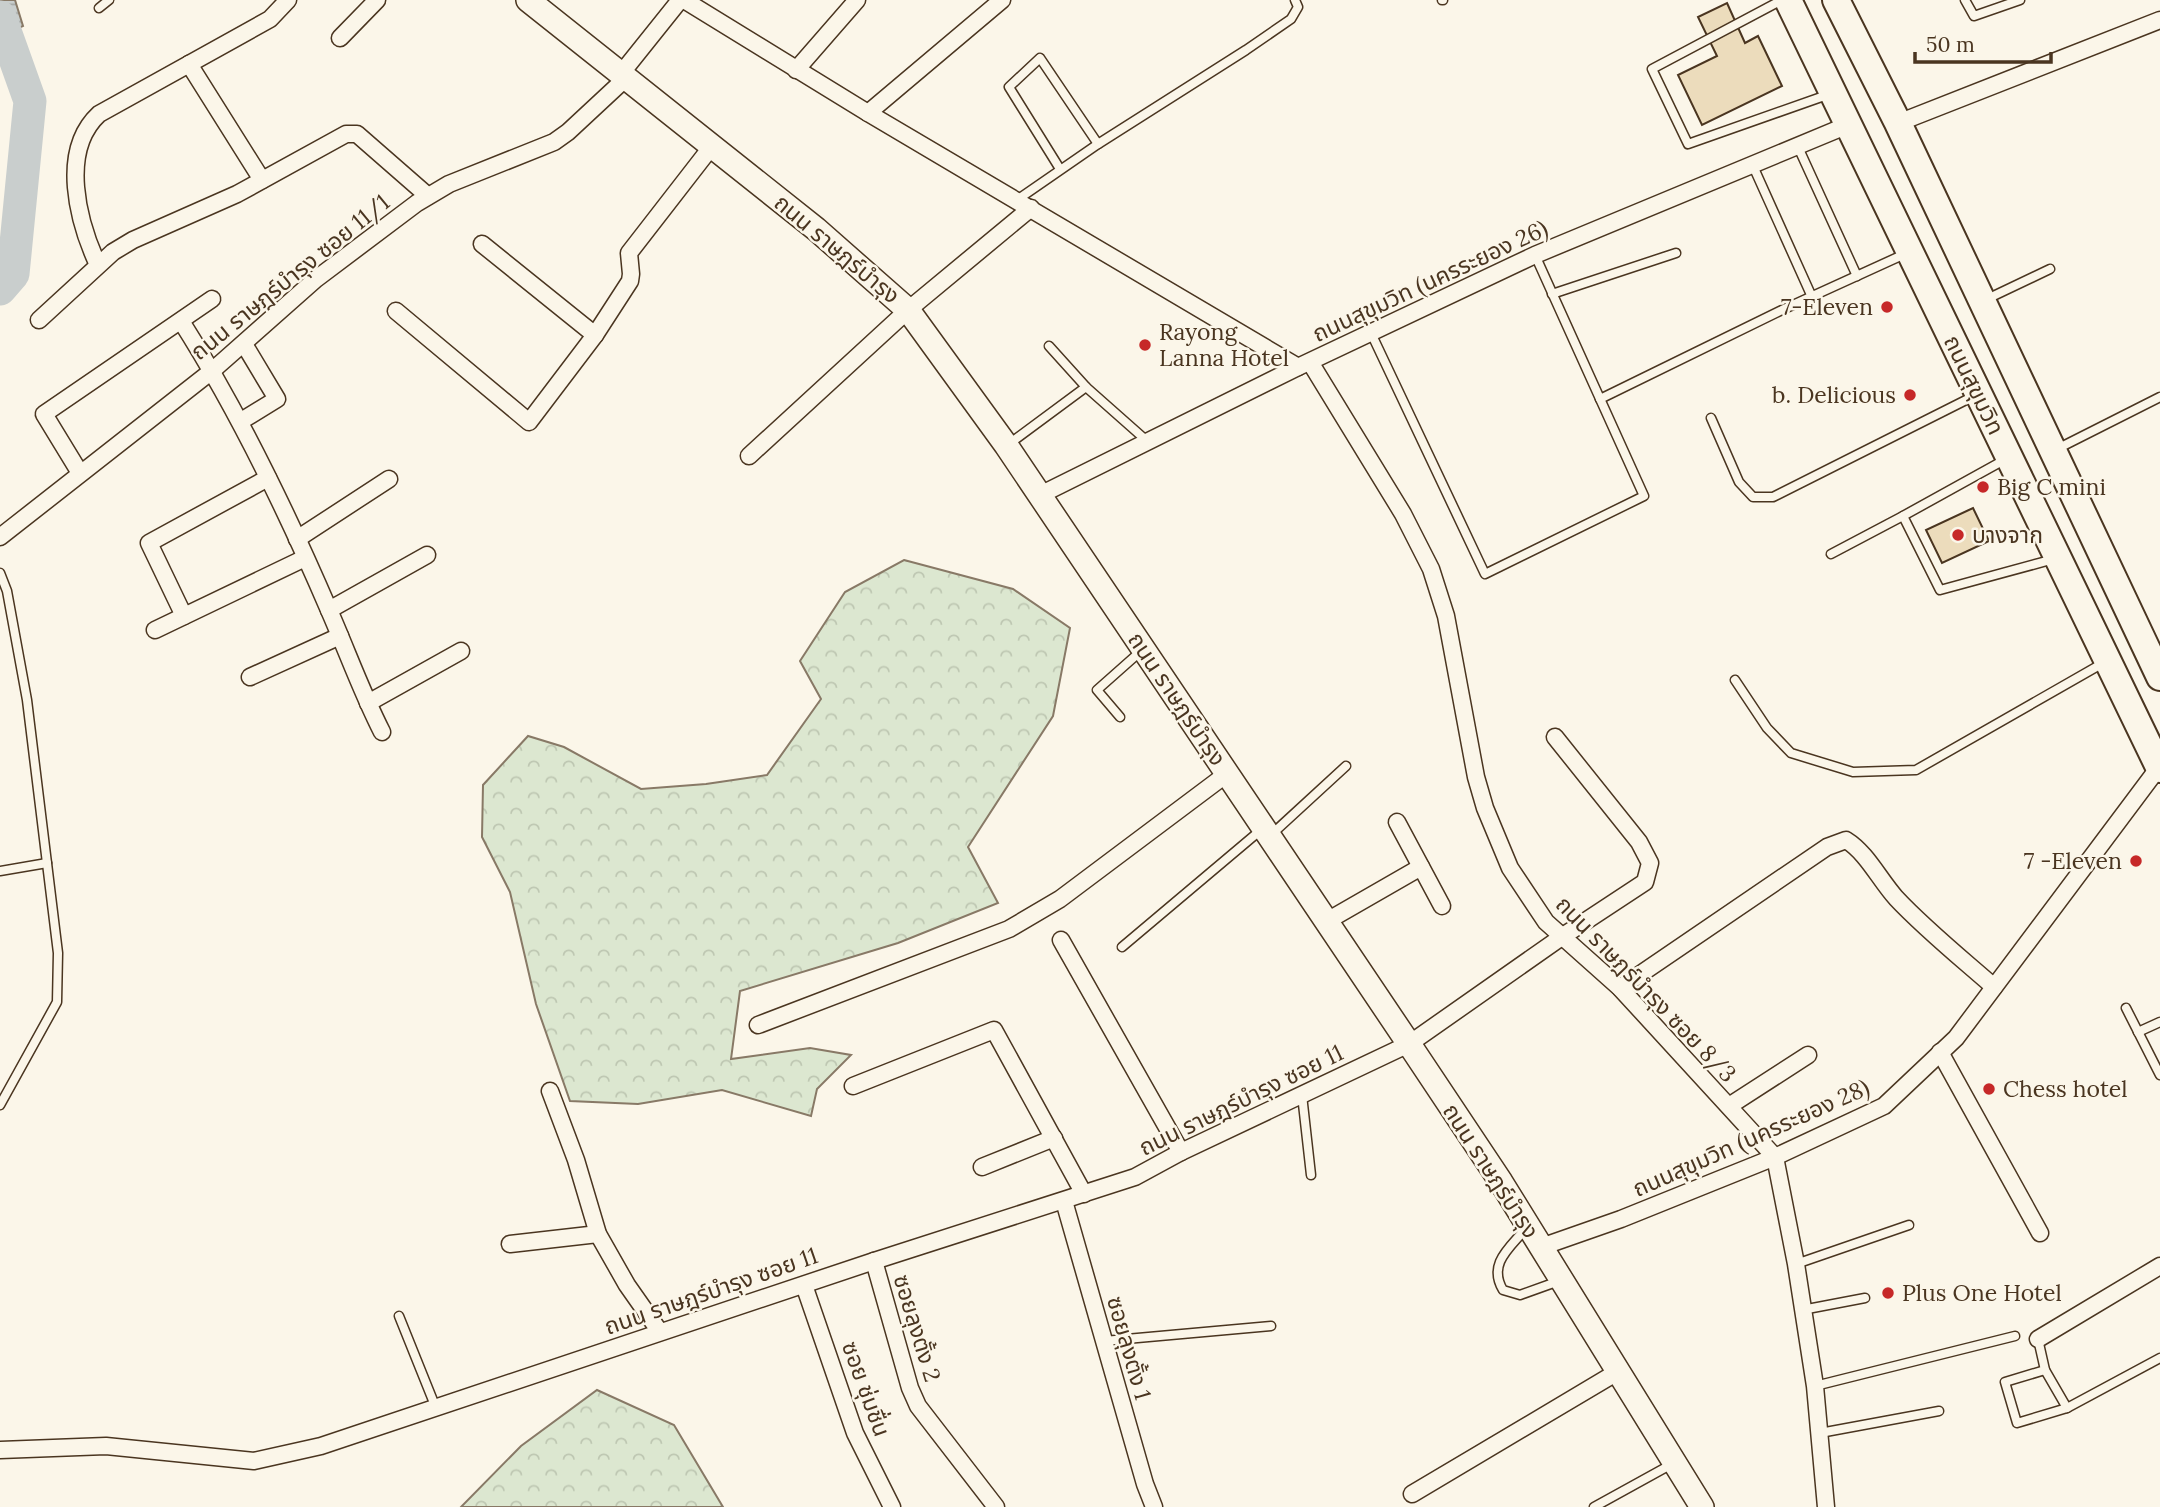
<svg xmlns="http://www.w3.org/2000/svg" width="2160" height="1507" font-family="Lora,'Noto Sans Thai',serif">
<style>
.forest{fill:url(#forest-crowns);stroke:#887966;stroke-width:2}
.water{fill:url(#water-rules);stroke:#887966;stroke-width:2}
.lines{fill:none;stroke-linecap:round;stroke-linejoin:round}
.river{stroke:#c9cecd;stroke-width:33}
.building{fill:#ecdcbc;stroke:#4a3520;stroke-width:2}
.lane-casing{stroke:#4a3520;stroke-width:11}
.street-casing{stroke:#4a3520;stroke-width:19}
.secondary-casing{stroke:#4a3520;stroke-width:26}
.primary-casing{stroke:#4a3520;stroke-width:30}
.lane{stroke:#fbf6e9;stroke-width:8}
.street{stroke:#fbf6e9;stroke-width:16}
.secondary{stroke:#fbf6e9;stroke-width:23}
.primary{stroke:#fbf6e9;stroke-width:26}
.poi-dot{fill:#c62828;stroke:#fbf6e9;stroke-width:2.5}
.labels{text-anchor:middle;stroke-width:5;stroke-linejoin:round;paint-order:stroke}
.street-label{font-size:23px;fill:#4a3520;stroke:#fbf6e9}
.poi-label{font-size:23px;fill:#4a3520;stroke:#fbf6e9;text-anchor:start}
</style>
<defs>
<pattern id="forest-crowns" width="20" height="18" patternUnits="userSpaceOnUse" patternTransform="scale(1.75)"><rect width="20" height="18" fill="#dce7d0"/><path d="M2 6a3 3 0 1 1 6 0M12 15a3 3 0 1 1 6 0" fill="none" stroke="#bec7b2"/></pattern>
<pattern id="water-rules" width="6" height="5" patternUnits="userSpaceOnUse" patternTransform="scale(1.75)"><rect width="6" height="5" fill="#c9cecd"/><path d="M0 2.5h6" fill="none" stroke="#a5a8a6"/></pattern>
</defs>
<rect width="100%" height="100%" fill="#fbf6e9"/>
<g class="forest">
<path d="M904,560L1013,589L1070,628L1053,716L968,847L998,903L898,943L740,991L731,1059L810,1048L851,1055L817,1089L811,1116L722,1090L638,1104L570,1101L536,1004L510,892L482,837L483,785L528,736L564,747L641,789L706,784L767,775L821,699L800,661L845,592Z"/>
<path d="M597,1390L674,1425L723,1507H461L521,1446Z"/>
</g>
<path class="water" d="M0,0H15L23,26L0,37Z"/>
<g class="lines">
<path class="river" d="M0,17L30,101L13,274L0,289"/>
</g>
<g class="building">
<path d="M1727,3L1745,43L1758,36L1782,86L1702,125L1678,75L1717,56L1698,17Z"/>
<path d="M1973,508L1989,541L1942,563L1926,530Z"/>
</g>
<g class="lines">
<defs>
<g id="lane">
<path d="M1442,0H1443"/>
<path d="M1782,0L1652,69L1688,144L1830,94"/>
<path d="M1965,0L1974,16L2020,0"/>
<path d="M99,8L109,0"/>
<path d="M1798,147L1857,276"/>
<path d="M1753,166L1812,297"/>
<path d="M1060,169L1009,87L1040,58L1098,144"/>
<path d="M1017,200L1098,144L1246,50L1291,19L1298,7L1295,0"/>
<path d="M1552,294L1676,253"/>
<path d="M1987,299L2050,269"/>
<path d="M1371,333L1485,574L1644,496L1535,255"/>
<path d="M1049,346L1086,387L1147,441"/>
<path d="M1600,399L1782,310L1907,253"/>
<path d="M1711,418L1739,482L1753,497H1773L1976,395"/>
<path d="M1009,444L1086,387"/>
<path d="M2055,450L2160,397"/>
<path d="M2006,459L1903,516L1940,590L2054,559"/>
<path d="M1831,554L1903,516"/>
<path d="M0,573L7,591L27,700L58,953L57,1002L0,1105"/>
<path d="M1735,680L1767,728L1791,753L1853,772L1916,770L2105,662"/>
<path d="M1120,717L1097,690L1141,651"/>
<path d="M1272,834L1346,766"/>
<path d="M0,871L47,863"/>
<path d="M1122,947L1262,829"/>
<path d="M2126,1008L2160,1075"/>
<path d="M2138,1032L2160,1022"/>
<path d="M1302,1095L1311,1175"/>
<path d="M1527,1227C1511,1247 1487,1263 1503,1290L1520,1295L1559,1281"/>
<path d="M1796,1264L1909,1225"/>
<path d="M1802,1310L1865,1298"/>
<path d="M399,1316L436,1408"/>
<path d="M2038,1339L2045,1370L2067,1408"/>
<path d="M1104,1341L1271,1326"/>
<path d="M2045,1370L2005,1382L2017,1423L2067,1408L2160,1358"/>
<path d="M1815,1386L2015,1336"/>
<path d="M1820,1433L1939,1411"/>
<path d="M1594,1507L1672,1464"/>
</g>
<g id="street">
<path d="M684,0L868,113L1298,367"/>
<path d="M340,38L377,0"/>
<path d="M189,64L262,180"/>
<path d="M796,70L857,0"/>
<path d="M620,75L680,0"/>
<path d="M868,113L1002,0"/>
<path d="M1898,123L2160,20"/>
<path d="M482,244L595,335"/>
<path d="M98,265C78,222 59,151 99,114L270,19L288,0"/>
<path d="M396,311L529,422L595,335L630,281L631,274L629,253L712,146"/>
<path d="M39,320L113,252L133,240L237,194L346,134H357L428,196"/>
<path d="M181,321C239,412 286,510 329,610C347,651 362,693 382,732"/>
<path d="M1310,362L1403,514L1431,569L1446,616L1476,777L1485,808L1510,868L1546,922L1620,988L1775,1157L1796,1264L1815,1386L1826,1507"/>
<path d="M241,421L277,399L244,344"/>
<path d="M749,456L908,310L1031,208"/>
<path d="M80,473L44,414L212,299"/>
<path d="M1040,495L1298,367L1535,255L1848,125"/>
<path d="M0,537L213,370L316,279L417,203L449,184L554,142L568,132L625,79"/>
<path d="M297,539L389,479"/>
<path d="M329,610L427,555"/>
<path d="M184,616L149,543L268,478"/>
<path d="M155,630L305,558"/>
<path d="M250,677L340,636"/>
<path d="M368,703L461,651"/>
<path d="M1397,822L1442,906"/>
<path d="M1327,921L1421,867"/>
<path d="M1061,940L1181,1152"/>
<path d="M1620,988L1827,847L1846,840C1867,853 1879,879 1896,898C1926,930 1961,958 1994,987"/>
<path d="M758,1025L1009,929L1060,899L1228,773"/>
<path d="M1940,1052L2040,1233"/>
<path d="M853,1086L994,1030L1084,1194"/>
<path d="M550,1091L576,1160L598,1234L627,1285L660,1332"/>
<path d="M1729,1106L1808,1055"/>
<path d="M982,1167L1054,1138"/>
<path d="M1064,1201L1145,1484L1154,1507"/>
<path d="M510,1244L598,1234"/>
<path d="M1541,1247L1621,1219L1775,1157L1884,1106L1956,1038L2159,767"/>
<path d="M874,1261L910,1388L918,1406L996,1507"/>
<path d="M804,1285L855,1433L892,1507"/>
<path d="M2038,1339L2160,1266"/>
<path d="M0,1450L106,1446L254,1461L321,1446L874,1261L1135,1177L1181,1152L1409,1044L1563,936L1645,882L1650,863L1639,842L1555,737"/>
<path d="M1412,1494L1619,1371"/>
</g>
<path id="secondary" d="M528,0L816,229L908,310L1006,445L1409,1044L1501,1182L1702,1507"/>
<g id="primary">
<path d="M1788,0L2160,769"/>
<path d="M1836,0L1898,123L2160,677"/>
</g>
</defs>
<use href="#lane" class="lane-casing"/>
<use href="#street" class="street-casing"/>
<use href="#secondary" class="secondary-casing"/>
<use href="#primary" class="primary-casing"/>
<use href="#lane" class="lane"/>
<use href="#street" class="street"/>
<use href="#secondary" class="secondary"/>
<use href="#primary" class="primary"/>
</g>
<g class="poi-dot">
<circle cx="1887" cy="307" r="7"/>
<circle cx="1145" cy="345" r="7"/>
<circle cx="1910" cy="395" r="7"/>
<circle cx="1983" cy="487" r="7"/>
<circle cx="1958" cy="535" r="7"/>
<circle cx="2136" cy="861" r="7"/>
<circle cx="1989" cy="1089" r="7"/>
<circle cx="1888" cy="1293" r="7"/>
</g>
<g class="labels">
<g class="street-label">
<text transform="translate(837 249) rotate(40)" y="8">ถนน ราษฎร์บำรุง</text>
<text transform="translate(290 277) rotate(-39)" y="8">ถนน ราษฎร์บำรุง ซอย 11/1</text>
<text transform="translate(1430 281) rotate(-25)" y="8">ถนนสุขุมวิท (นครระยอง 26)</text>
<text transform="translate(1974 385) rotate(64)" y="8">ถนนสุขุมวิท</text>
<text transform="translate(1177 699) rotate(56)" y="8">ถนน ราษฎร์บำรุง</text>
<text transform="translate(1646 989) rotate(46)" y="8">ถนน ราษฎร์บำรุง ซอย 8/3</text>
<text transform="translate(1241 1100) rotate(-26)" y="8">ถนน ราษฎร์บำรุง ซอย 11</text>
<text transform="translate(1751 1138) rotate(-24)" y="8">ถนนสุขุมวิท (นครระยอง 28)</text>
<text transform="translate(1491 1171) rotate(57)" y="8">ถนน ราษฎร์บำรุง</text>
<text transform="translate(711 1291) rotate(-19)" y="8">ถนน ราษฎร์บำรุง ซอย 11</text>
<text transform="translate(917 1328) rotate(73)" y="8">ซอยลุงตั้ง 2</text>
<text transform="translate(1129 1348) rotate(74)" y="8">ซอยลุงตั้ง 1</text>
<text transform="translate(866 1389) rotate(70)" y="8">ซอย ชุ่มชื่น</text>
</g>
<g class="poi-label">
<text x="1873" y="315" text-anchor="end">7-Eleven</text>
<text x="1159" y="340">Rayong<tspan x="1159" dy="26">Lanna Hotel</tspan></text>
<text x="1896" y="403" text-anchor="end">b. Delicious</text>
<text x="1997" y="495">Big C mini</text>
<text x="1972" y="543">บางจาก</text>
<text x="2122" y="869" text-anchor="end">7 -Eleven</text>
<text x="2003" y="1097">Chess hotel</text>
<text x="1902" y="1301">Plus One Hotel</text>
</g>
</g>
<path d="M1915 52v10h136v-10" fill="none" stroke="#4a3520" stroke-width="3.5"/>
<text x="1926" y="52" font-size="21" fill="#4a3520" stroke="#fbf6e9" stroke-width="5" paint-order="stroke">50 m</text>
</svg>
